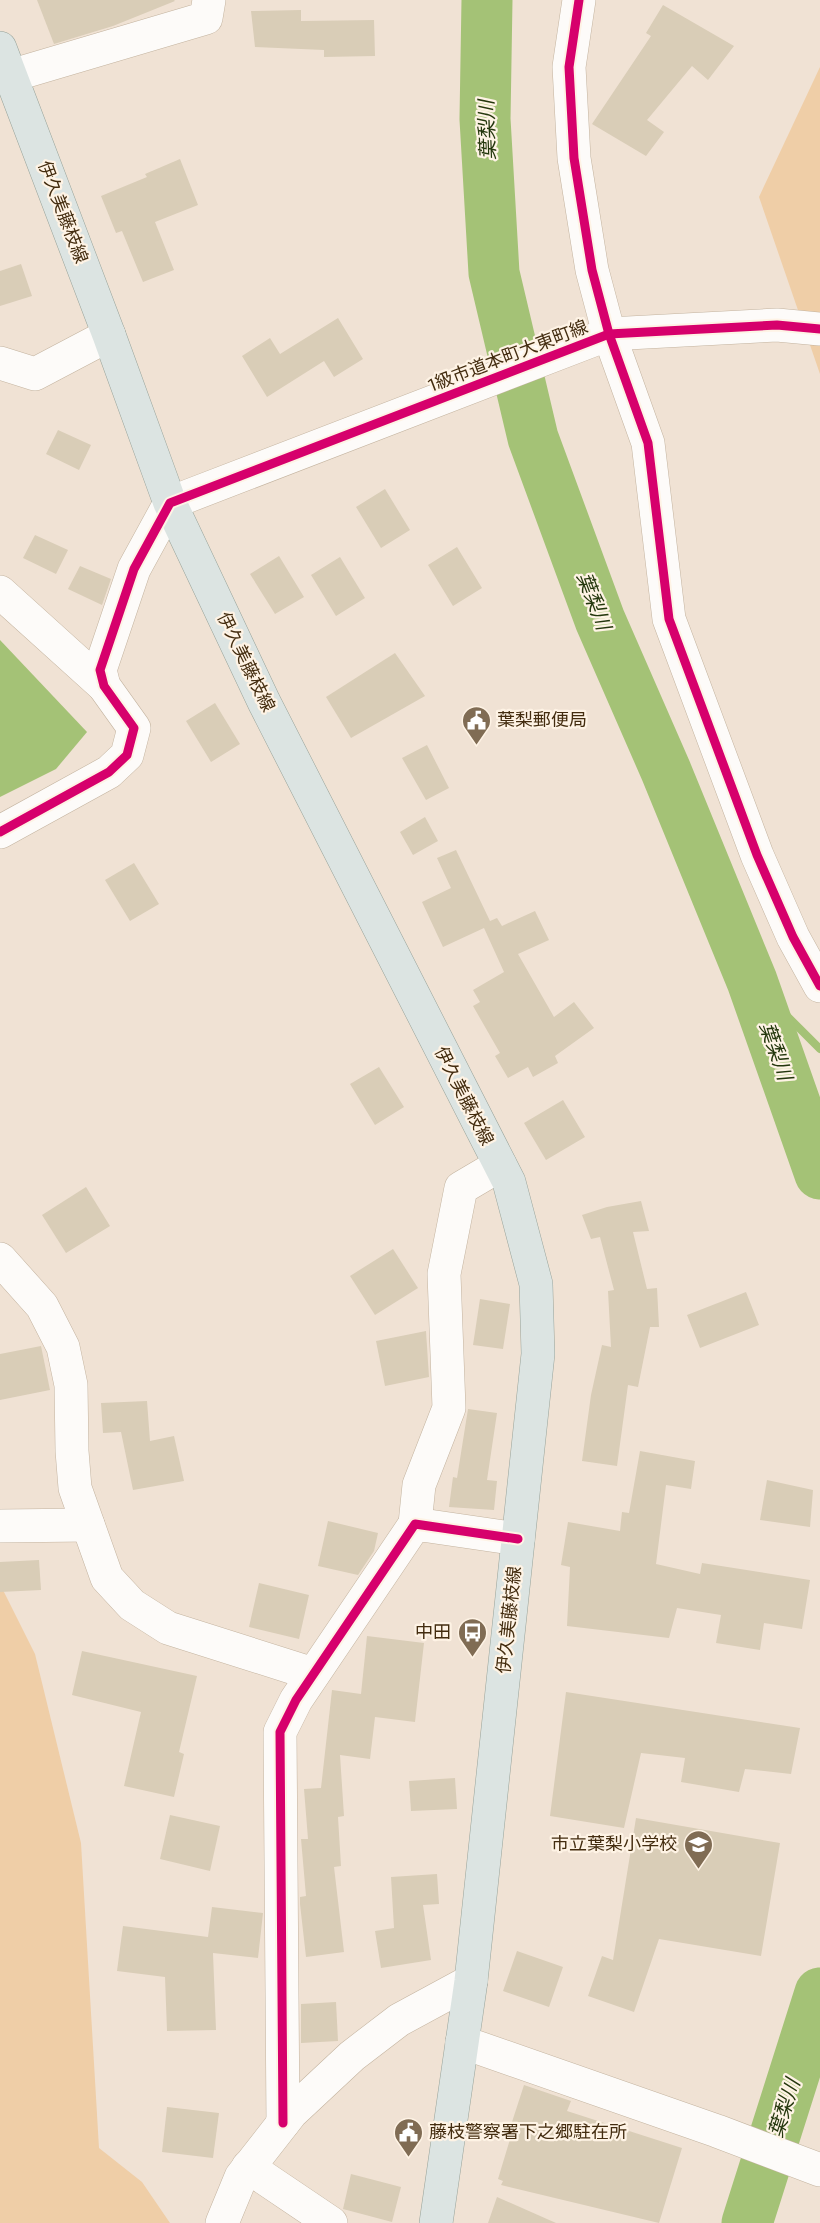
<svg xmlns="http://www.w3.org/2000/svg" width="820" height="2223" font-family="'Exo 2','Noto Sans JP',sans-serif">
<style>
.green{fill:#efcea7}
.water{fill:#a4c276}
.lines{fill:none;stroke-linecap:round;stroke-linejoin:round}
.stream{stroke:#a4c276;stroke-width:8}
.river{stroke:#a4c276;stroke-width:51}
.building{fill:#d9cdb7}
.minor-casing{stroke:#c3b39f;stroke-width:34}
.major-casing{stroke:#98a39a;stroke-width:34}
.minor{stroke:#fdfbf9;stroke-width:33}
.major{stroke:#dce4e2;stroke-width:33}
.cycleway-casing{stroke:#fef3e5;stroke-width:13}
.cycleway{stroke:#d6006c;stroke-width:9}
.labels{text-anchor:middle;stroke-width:4.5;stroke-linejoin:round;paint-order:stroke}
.street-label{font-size:18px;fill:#432c0f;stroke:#fef3e5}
.poi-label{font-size:18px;fill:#432c0f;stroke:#fef3e5;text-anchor:start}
.water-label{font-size:20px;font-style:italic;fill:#24370d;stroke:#fef3e5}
</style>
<rect width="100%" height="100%" fill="#f0e2d4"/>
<g class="green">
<path d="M820,67V374L759,197Z"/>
<path d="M0,1584L35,1654L81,1843L99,2148L142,2182L170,2223H0Z"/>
</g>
<path class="water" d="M0,640L87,732L56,769L0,797Z"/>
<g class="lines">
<path class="stream" d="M752,981L820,1049"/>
<g class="river">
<path d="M487,0L485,119L494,273L533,438L600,620L666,771L752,981L820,1174"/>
<path d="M747,2223L820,1993"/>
</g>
</g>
<g class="building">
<path d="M37,0H174L175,1L113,26L54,44Z"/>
<path d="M663,5L734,46L708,80L692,66L647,120L664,132L646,156L592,124L651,36L646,33Z"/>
<path d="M301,10V21L374,20L375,56L324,57V50L255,47L251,11Z"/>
<path d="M180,159L198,205L155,222L174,270L143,282L122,231L116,233L101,196L147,177L145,174Z"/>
<path d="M21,264L32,296L0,306V271Z"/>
<path d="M338,318L363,359L334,377L324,361L267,397L242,356L270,338L280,354Z"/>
<path d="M58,430L91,445L79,470L46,454Z"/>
<path d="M385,489L410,530L381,548L356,507Z"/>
<path d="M35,535L68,550L56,574L23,558Z"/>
<path d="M457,547L482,588L453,606L428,565Z"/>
<path d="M279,556L304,597L275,614L250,574Z"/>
<path d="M340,557L365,598L336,616L311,575Z"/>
<path d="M80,566L111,579L102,605L68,589Z"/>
<path d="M395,653L425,696L351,738L326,697Z"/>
<path d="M215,703L240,744L211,762L186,721Z"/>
<path d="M427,745L449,788L426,800L402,758Z"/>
<path d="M425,817L438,841L413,855L400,832Z"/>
<path d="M456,850L490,921L497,918L502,926L535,911L549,940L518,954L554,1017L574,1002L594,1028L555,1056L558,1063L533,1077L528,1067L508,1078L495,1056L500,1053L473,1006L480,1002L473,990L504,972L484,928L443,947L422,902L451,888L437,858Z"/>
<path d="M134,863L159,904L130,921L105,880Z"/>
<path d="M379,1067L404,1107L375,1125L350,1084Z"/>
<path d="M563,1100L585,1137L546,1160L524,1123Z"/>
<path d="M86,1187L110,1226L66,1253L42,1215Z"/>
<path d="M641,1201L649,1231L633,1232L647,1289L657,1288L659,1327H650L638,1387L628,1385L617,1466L582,1461L591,1395L602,1345L611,1347L608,1291L614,1290L600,1237L591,1239L582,1215L607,1207Z"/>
<path d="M393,1249L418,1288L375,1315L350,1276Z"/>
<path d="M746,1292L759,1325L700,1348L687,1315Z"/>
<path d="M480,1299L510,1304L503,1349L473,1345Z"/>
<path d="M426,1331L429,1377L385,1386L376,1341Z"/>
<path d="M41,1346L50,1390L0,1400V1354Z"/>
<path d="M147,1401L150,1441L174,1436L184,1481L133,1490L121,1432L103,1433L101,1403Z"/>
<path d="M468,1409L497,1413L487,1480L497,1481L494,1510L449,1507L453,1477L457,1478Z"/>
<path d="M640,1451L695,1461L691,1489L666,1485L656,1564L700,1574L702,1563L810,1580L802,1629L764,1623L760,1650L716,1643L721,1615L677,1608L669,1638L567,1626L570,1567L561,1565L568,1522L620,1531L622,1512L629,1513Z"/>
<path d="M767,1480L813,1490L810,1527L760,1520Z"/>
<path d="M328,1521L378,1533L374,1551L358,1575L318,1566Z"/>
<path d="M39,1560L41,1590L0,1592V1562Z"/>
<path d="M259,1583L309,1595L299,1639L249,1627Z"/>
<path d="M367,1636L424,1643L415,1722L375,1717L370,1759L340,1755L344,1816L338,1817L341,1866L334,1867L344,1952L306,1957L300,1904V1897L306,1896L301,1839H308L304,1789L321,1788L332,1690L361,1694Z"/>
<path d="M82,1651L197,1676L179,1752L184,1754L174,1797L124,1786L141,1712L72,1695Z"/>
<path d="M566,1692L800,1728L791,1774L745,1769L739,1792L681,1782L685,1758L641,1753L624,1828L550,1816Z"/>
<path d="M455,1778L457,1809L411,1811L409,1781Z"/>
<path d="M170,1815L220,1826L210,1871L160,1859Z"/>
<path d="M636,1818L780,1843L761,1956L659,1939L634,2012L588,1996L602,1956L613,1960Z"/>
<path d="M437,1874L439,1904L423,1905L431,1960L381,1968L375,1931L394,1928L391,1877Z"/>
<path d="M212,1907L263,1913L258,1958L213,1953L216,2030L167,2031L165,1977L117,1971L123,1926L208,1937Z"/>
<path d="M517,1951L563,1967L549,2007L503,1991Z"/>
<path d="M336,2002L338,2041L301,2043V2004Z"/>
<path d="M524,2085L571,2101L567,2111L682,2148L659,2223L501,2185L503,2181L498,2179L514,2126L511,2125Z"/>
<path d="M167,2107L219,2113L213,2158L162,2152Z"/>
<path d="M351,2174L401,2187L392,2222L343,2209Z"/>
<path d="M497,2197L556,2223H488Z"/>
</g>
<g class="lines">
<defs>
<g id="minor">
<path d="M579,0L569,67L574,158L592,270L609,334L648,443L669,619L757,855L793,937L820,986"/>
<path d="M10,76L206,18L209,0"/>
<path d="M0,363L35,374L109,335"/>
<path d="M0,592L104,686"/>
<path d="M0,832L109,772L127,755L134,728L104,686L100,670L134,569L170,503L609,334L777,325L820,329"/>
<path d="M0,1259L42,1306L63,1347L71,1385L72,1451L75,1488L107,1578L132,1605L168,1628L313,1674"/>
<path d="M415,1524L419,1485L449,1408L444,1274L461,1188L500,1165"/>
<path d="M0,1526L88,1525"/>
<path d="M462,2042L717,2131L820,2170"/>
<path d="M283,2123L280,1732L296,1700L415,1524L518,1539"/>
<path d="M248,2167L331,2223"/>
<path d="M222,2223L241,2177L291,2113L352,2056L399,2020L471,1981"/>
</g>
<path id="major" d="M0,48L109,335L170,503L264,702L509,1182L536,1284L538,1354L471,1981L436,2223"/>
</defs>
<use href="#minor" class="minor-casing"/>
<use href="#major" class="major-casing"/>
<use href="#minor" class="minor"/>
<use href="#major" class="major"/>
<defs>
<g id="cycleway">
<path d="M579,0L569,67L574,158L592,270L609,334L648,443L669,619L757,855L793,937L820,986"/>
<path d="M0,832L109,772L127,755L134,728L104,686L100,670L134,569L170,503L609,334L777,325L820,329"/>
<path d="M283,2123L280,1732L296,1700L415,1524L518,1539"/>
</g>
</defs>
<use href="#cycleway" class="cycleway-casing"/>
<use href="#cycleway" class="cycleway"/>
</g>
<defs>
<symbol id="civic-pin" viewBox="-11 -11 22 30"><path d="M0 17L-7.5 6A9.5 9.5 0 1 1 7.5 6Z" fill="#806c54" stroke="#fef3e5"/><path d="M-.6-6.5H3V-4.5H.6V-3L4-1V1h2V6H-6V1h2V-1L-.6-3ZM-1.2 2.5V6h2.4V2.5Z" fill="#fff"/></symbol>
<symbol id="bus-pin" viewBox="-11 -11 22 30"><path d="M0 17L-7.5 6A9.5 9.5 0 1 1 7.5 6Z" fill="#806c54" stroke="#fef3e5"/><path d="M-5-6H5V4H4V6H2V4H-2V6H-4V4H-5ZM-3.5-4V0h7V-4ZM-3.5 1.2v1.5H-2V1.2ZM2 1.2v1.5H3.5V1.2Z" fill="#fff"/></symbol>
<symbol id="school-pin" viewBox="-11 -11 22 30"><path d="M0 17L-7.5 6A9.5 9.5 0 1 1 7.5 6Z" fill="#806c54" stroke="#fef3e5"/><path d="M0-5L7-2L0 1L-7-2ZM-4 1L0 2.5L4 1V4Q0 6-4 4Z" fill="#fff"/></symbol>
</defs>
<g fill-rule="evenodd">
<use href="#civic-pin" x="460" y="704" width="33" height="45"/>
<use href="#bus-pin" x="456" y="1616" width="33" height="45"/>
<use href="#school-pin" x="682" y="1828" width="33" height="45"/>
<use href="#civic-pin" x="392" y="2116" width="33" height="45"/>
</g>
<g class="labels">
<g class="street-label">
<text transform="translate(63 212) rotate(69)" y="6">伊久美藤枝線</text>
<text transform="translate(508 356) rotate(-21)" y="6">1級市道本町大東町線</text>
<text transform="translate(246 662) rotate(64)" y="6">伊久美藤枝線</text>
<text transform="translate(464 1096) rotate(63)" y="6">伊久美藤枝線</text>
<text transform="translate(509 1620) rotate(-84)" y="6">伊久美藤枝線</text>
</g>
<g class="poi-label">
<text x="497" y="726">葉梨郵便局</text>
<text x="451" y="1638" text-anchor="end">中田</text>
<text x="677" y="1850" text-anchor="end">市立葉梨小学校</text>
<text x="429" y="2138">藤枝警察署下之郷駐在所</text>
</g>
<g class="water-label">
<text transform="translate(487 130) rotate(-92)" y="7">葉梨川</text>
<text transform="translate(594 601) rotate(69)" y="7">葉梨川</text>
<text transform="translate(776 1051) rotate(71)" y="7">葉梨川</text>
<text transform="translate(784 2108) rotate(-72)" y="7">葉梨川</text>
</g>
</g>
</svg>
